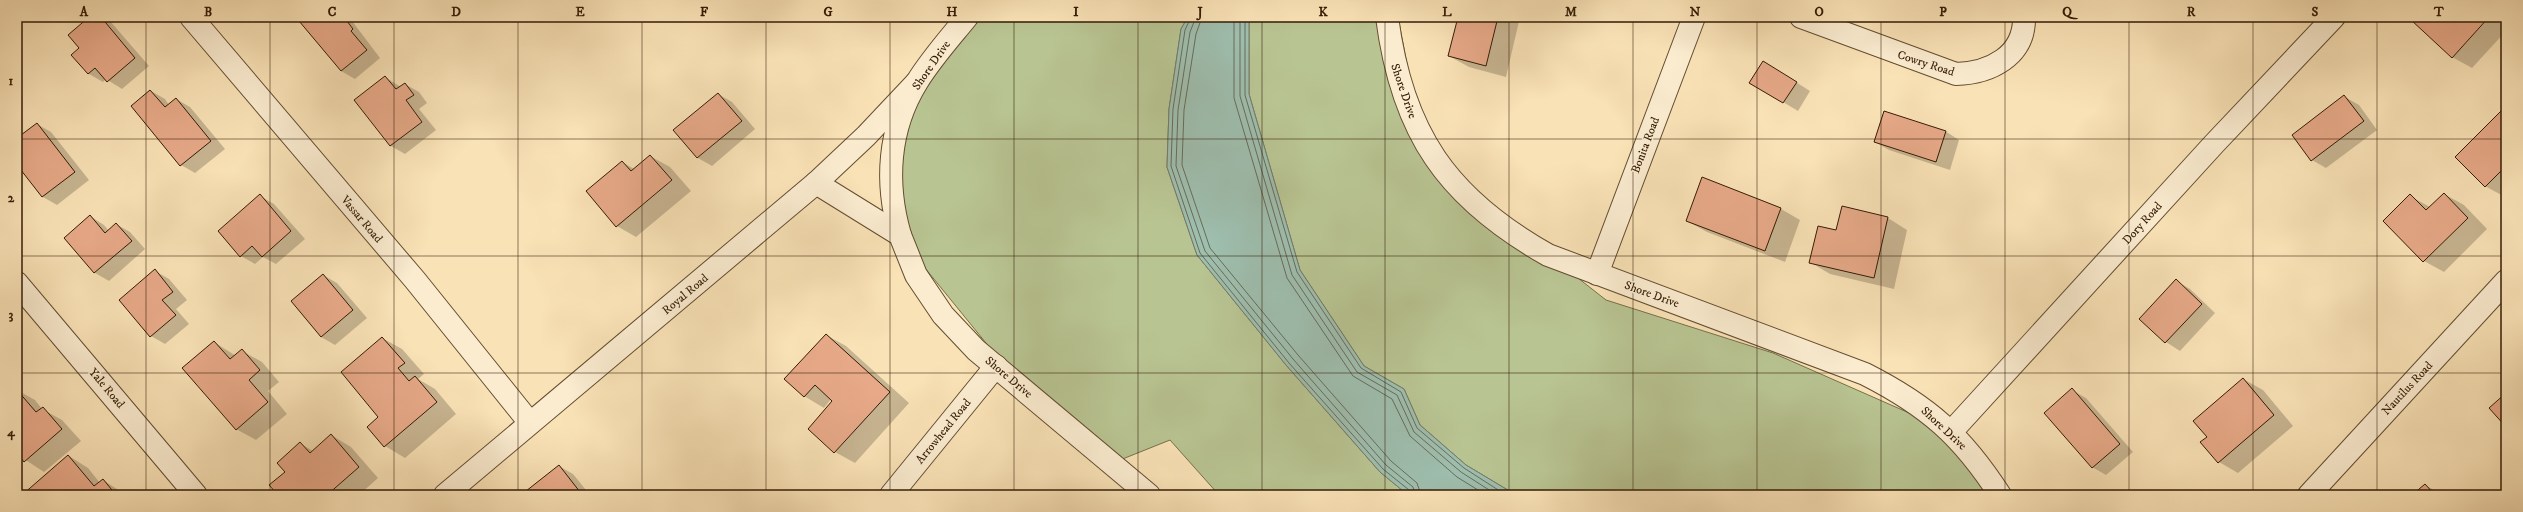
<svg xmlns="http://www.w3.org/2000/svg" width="2523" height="512" font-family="'IM FELL DW Pica',serif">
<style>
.green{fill:#b8c492;stroke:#76704b}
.water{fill:#9ebeae;stroke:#737d6a}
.shadow{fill:#0003}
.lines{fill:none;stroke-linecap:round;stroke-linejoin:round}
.shore{stroke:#686c59;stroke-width:1}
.building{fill:#e7a988;stroke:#331b04}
.minor-casing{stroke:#644d30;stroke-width:24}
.minor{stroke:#fbecd0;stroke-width:22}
.grid{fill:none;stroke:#331b04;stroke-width:1;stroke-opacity:0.55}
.labels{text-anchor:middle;stroke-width:3;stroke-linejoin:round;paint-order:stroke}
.street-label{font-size:12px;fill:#331b04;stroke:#fbecd0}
.neatline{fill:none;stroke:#331b04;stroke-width:1.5}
.grid-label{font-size:13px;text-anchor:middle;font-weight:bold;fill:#331b04}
</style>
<rect width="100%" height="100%" fill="#f9e2b6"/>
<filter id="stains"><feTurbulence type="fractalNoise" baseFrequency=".005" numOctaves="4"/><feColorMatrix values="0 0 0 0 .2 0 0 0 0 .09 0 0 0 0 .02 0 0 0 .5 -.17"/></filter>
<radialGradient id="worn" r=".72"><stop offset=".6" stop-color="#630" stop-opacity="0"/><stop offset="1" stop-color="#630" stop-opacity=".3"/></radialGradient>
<g class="green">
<path d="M979,17H1188L1181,29L1169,109L1167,167L1197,255L1286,365L1380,472L1408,495H1219L1170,440L1110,464L1034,402L903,241L895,120Z"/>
<path d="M1249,17H1398L1425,158L1606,300L1773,353L1941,427L1996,495H1516L1466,465L1420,425L1404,389L1364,366L1300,270L1249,94Z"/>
</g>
<path class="water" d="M1188,17H1249V94L1300,270L1364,366L1404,389L1420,425L1466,465L1516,495H1408L1380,472L1286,365L1197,255L1167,167L1169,109L1181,29Z"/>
<g class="shadow">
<path d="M91,17H104L110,21L149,66L122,89L106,79L103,82L89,74L72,55L80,49Z"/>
<path d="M304,17H349L380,58L355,79L341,71L300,21Z"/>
<path d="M855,17H867L862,21Z"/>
<path d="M1459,17H1520L1506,77L1469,67L1449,56Z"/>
<path d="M2413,17H2506V31L2472,68L2452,57Z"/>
<path d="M1777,70L1810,91L1798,111L1751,83Z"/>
<path d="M385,77L401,87L405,84L419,92L427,103L419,109L436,130L405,154L391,146L355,100Z"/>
<path d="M151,91L165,99L169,105L176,99L190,107L225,149L195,173L181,165L132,106Z"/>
<path d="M718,94L732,102L755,129L712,166L698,158L675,130Z"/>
<path d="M2345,97L2359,105L2377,130L2326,168L2312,160Z"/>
<path d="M17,111L21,116L17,119Z"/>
<path d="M2502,112L2506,114L2505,197L2485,186Z"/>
<path d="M37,124L51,132L89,180L57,205L43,197L17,163V140Z"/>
<path d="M1945,131L1959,140L1950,170L1889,150L1875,142Z"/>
<path d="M650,156L670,167L691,191L636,237L617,226L622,162L634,169Z"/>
<path d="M2444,194L2464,205L2487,229L2444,272L2424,261L2410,196L2430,207Z"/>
<path d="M260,196L274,204L305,239L276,264L263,257L255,264L241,256Z"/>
<path d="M1842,207L1888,218L1907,230L1894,289L1830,274L1810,262L1837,232Z"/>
<path d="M1781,209L1800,220L1785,262L1707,232L1687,221Z"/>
<path d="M90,216L104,225L109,231L116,224L130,232L145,249L109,281L95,273L65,238Z"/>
<path d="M155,271L169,279L187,300L176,309L189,324L165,344L151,336Z"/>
<path d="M323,275L337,283L367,318L335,345L321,337L292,302Z"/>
<path d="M2176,281L2190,289L2215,313L2180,351L2166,342L2140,319Z"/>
<path d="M826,335L846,346L909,403L855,463L835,452L809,429L834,401L831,399L824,408L804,396Z"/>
<path d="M382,338L402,349L424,374L418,379L435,389L456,414L405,458L385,446L368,427L380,417Z"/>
<path d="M214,342L236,356L242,351L262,362L279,382L268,391L287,414L256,440L236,429Z"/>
<path d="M2243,379L2263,390L2293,426L2238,473L2219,462L2208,437Z"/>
<path d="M17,390L35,400L42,409L62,420L81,441L44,472L21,457L17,459Z"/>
<path d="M2072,390L2086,398L2133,452L2106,475L2092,467Z"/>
<path d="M331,435L351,447L378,478L359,495H279L286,472L301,444L313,451Z"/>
<path d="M69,456L88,468L100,483L103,480L126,495H24Z"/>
<path d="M559,466L573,474L590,495H522Z"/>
<path d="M2425,485L2443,495H2414Z"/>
<path d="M2125,492L2130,495H2122Z"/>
</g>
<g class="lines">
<g class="shore">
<path d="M1191,17L1185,30L1173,109L1171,166L1200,253L1289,363L1383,469L1409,490L1410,495"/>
<path d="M1196,17L1190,32L1178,110L1176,166L1205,251L1293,359L1386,465L1413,487L1415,495"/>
<path d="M1202,17L1196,34L1184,110L1182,165L1210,248L1298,355L1391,461L1417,483L1421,495"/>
<path d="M1234,17V98L1287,278L1353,376L1392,399L1410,436L1457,477L1486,495"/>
<path d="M1240,17V96L1292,275L1357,372L1397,395L1414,432L1461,472L1497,495"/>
<path d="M1245,17V95L1297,272L1361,368L1401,392L1417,428L1464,468L1506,495"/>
</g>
</g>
<g class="building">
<path d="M89,17H101L135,58L107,82L95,68L88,74L71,55L79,48L68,35Z"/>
<path d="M303,17H344L353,29L351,31L367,50L341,71L299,21Z"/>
<path d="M1458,17H1498L1486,66L1448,56Z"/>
<path d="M2412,17H2489L2452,58L2410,19Z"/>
<path d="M1763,61L1797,82L1783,103L1749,83Z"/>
<path d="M385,76L396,89L405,83L414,95L406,100L422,122L390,146L354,100Z"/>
<path d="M150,90L165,107L176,98L211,141L180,166L131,106Z"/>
<path d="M718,93L742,121L697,158L673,130Z"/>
<path d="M2344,95L2364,121L2311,161L2292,135Z"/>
<path d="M2502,110L2506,114V166L2485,187L2455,157Z"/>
<path d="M1884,111L1946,131L1936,162L1874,142Z"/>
<path d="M37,123L75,172L42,197L17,165V138Z"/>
<path d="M650,155L672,180L616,227L586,191L622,161L631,171Z"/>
<path d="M1702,177L1781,208L1765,251L1686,221Z"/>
<path d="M2444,193L2468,218L2423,262L2383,221L2410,194L2426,210Z"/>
<path d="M260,194L291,231L262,257L252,246L240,257L218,231Z"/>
<path d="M1842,206L1888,217L1874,278L1809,263L1818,226L1836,230Z"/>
<path d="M90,215L105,233L116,223L132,241L94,273L64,238Z"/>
<path d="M155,269L173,292L162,300L176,315L150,337L119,300Z"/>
<path d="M323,274L353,310L321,337L291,301Z"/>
<path d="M2176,279L2202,304L2165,343L2139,319Z"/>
<path d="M826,334L890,392L834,453L808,429L832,401L815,385L804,397L784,379Z"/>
<path d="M382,337L405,363L398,368L409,381L415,376L437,402L384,447L367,427L378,417L341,372Z"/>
<path d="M214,341L230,359L242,349L260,370L249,380L268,402L236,430L182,368Z"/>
<path d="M2243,378L2274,415L2218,463L2200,442L2207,437L2193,421Z"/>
<path d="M2072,388L2120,444L2092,468L2044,413Z"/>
<path d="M17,390L36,412L43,407L62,429L24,462L17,453Z"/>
<path d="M2506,393V427L2489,408Z"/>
<path d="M331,434L359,467L327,495H278L269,485L285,472L277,463L300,442L310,453Z"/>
<path d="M68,455L94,486L103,479L116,495H22Z"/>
<path d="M559,465L580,492L576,495H521Z"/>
<path d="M2425,484L2435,495H2412Z"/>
</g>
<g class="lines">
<defs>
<g id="minor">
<path d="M191,17L415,280L530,423"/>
<path d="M1387,17C1402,133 1447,198 1548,255L1865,374C1928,406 1962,436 2000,495"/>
<path d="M1801,17L1956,74C1990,73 2025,56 2024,17"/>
<path d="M816,183L900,235L916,275L943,315L976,350L1149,495"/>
<path d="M900,235C885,183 888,129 917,82C931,59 950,38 967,17"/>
<path d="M1597,274L1694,17"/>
<path d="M17,283L196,495"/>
<path d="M1952,431L2214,144L2334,17"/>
<path d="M445,495L816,183L866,136L916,83"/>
<path d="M891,495L996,366"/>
<path d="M2309,495L2506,281"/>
</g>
</defs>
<use href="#minor" class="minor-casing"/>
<use href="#minor" class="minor"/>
</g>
<path class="grid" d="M146,17V495M270,17V495M394,17V495M518,17V495M642,17V495M766,17V495M890,17V495M1014,17V495M1138,17V495M1262,17V495M1385,17V495M1509,17V495M1633,17V495M1757,17V495M1881,17V495M2005,17V495M2129,17V495M2253,17V495M2377,17V495M17,139H2506M17,256H2506M17,373H2506"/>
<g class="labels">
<g class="street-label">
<text transform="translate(1926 63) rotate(18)" y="4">Cowry Road</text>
<text transform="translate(931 65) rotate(-55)" y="4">Shore Drive</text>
<text transform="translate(1404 91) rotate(71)" y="4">Shore Drive</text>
<text transform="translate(1645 145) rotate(-69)" y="4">Bonita Road</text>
<text transform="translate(362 219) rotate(50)" y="4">Vassar Road</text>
<text transform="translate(2142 223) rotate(-48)" y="4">Dory Road</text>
<text transform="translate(685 294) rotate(-40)" y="4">Royal Road</text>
<text transform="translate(1652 294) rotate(20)" y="4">Shore Drive</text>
<text transform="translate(1009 377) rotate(40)" y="4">Shore Drive</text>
<text transform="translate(107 388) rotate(50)" y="4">Yale Road</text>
<text transform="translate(2407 388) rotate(-47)" y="4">Nautilus Road</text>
<text transform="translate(1944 428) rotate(43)" y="4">Shore Drive</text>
<text transform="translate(943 431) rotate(-51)" y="4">Arrowhead Road</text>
</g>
</g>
<rect width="2523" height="512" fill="none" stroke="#f9e2b6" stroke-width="44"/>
<rect x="22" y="22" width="2479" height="468" class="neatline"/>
<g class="grid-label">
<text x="84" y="16">A</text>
<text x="208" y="16">B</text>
<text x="332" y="16">C</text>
<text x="456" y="16">D</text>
<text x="580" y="16">E</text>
<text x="704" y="16">F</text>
<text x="828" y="16">G</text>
<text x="952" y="16">H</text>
<text x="1076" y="16">I</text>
<text x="1200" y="16">J</text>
<text x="1323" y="16">K</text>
<text x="1447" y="16">L</text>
<text x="1571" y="16">M</text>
<text x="1695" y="16">N</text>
<text x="1819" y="16">O</text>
<text x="1943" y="16">P</text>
<text x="2067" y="16">Q</text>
<text x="2191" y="16">R</text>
<text x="2315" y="16">S</text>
<text x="2439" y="16">T</text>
<text x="11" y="85">1</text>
<text x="11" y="202">2</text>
<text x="11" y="319">3</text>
<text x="11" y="436">4</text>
</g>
<rect width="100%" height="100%" filter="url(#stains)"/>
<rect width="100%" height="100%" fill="url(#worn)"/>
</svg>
